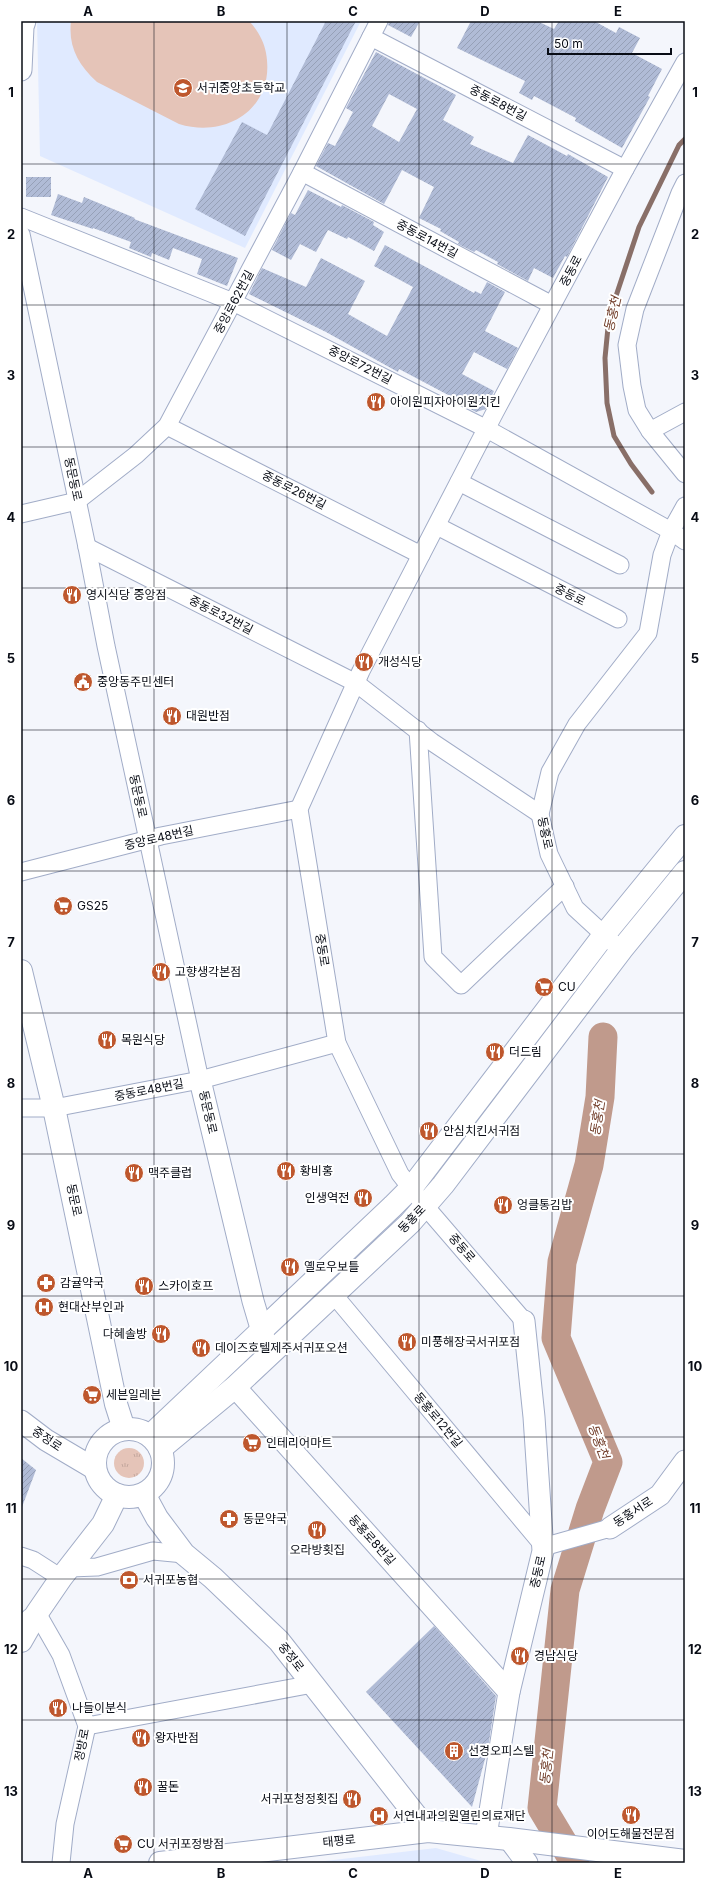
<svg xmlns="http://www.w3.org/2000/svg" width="706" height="1884" font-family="Inter,'Noto Sans KR',sans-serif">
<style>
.built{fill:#e0eaff}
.grass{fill:url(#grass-tufts)}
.garden{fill:#e5c4b8}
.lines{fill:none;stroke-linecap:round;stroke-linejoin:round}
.stream{stroke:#896f68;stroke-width:5}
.river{stroke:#c09a8c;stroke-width:29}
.building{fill:url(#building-hatch);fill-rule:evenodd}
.minor-casing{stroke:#a1acc7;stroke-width:19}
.tertiary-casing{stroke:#a1acc7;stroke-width:23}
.secondary-casing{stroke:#a1acc7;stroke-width:24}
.minor{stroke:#fff;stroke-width:17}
.tertiary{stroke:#fff;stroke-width:21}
.secondary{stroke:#fff;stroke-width:22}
.grid{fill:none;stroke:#080c15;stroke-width:1;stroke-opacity:0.55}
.labels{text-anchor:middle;stroke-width:4;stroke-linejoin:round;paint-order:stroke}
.poi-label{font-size:12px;fill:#080c15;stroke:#fff;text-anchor:start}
.street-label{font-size:12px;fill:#080c15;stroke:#fff}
.water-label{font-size:13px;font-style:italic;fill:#703c28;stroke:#fff}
.neatline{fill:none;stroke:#080c15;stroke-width:1.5}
.grid-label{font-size:13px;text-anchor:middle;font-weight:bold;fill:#080c15}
</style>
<defs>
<pattern id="grass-tufts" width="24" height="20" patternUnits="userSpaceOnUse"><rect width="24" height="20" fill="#e5c4b8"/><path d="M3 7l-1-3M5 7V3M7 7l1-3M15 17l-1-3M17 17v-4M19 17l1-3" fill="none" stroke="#c3a79d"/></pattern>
<pattern id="building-hatch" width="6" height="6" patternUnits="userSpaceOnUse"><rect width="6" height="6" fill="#b0bbd6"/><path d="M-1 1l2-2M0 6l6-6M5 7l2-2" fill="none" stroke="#96a0b7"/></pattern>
</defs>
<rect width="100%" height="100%" fill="#f4f6fc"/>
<g class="built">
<path d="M37,21H361L245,248L40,156Z"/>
<path d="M436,1848L488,1863H308Z"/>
</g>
<circle class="grass" cx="129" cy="1463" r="15"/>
<path class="garden" d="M71,21H249C257,29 264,41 266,53C276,107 228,139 179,124L97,82C78,65 68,46 71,21Z"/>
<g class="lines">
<path class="stream" d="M652,492L631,464L614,436L607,403L605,358L609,317L639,227L679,145L685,139"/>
<path class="river" d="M575,1863L542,1808L565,1590L590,1509L608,1462L556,1338L562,1262L589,1165L600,1097L603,1037"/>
</g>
<g class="building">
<path d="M326,21H356L245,236L195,209L242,122L267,135Z"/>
<path d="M389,21H420L411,37L388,25Z"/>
<path d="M471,21H537L554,29L559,21H594L616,33L619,27L640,38L632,53L662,69L648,96L650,97L622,148L575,121L576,118L534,96L532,100L519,93L525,81L457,48Z"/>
<path d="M376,52L456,95L443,120L474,137L470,144L513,163L528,135L567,156L568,154L608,177L567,257L565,256L553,278L534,268L528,281L497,264L498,262L476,250L474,252L458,244L459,242L440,231L441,229L419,218L434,187L402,170L384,204L316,166L328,143L335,146L353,112L346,108ZM389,94L417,109L399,142L372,126Z"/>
<rect x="26" y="177" width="25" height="20"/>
<path d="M308,190L341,207L342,205L374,222L373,225L384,232L374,251L348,237L347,239L328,230L316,252L300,244L291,260L272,250L291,213L295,215Z"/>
<path d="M58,194L82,203L84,197L135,218L134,219L238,258L227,286L197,274L202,259L173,248L169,260L152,253L151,257L129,248L131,242L93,228V229L51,215Z"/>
<path d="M385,245L474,293L475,291L481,294L487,282L505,292L485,331L518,348L507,369L474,352L462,374L494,391L486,409L476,412L451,399L452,397L399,369L398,372L326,332L249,294L262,268L306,287L321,258L365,281L348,314L387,336L413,287L374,266Z"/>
<path d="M21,1458L36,1470L22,1507H21Z"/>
<path d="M434,1626L496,1696L488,1748L472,1807L366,1692Z"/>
</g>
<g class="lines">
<defs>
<g id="minor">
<path d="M371,37L625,169"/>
<path d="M302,172L552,305"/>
<path d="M685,183L680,193L635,309L627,345L632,386L637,410L650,431L685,474"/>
<path d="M21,217L233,302L487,429L671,531L685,541"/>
<path d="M21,234L87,547L106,646L200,1080"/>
<path d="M167,426L421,555"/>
<path d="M650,431L685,412"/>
<path d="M459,482L620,565"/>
<path d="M21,514L77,501L136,455L167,426L302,172L379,21"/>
<path d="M437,526L618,619"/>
<path d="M87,547L356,683L432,742L540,814"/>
<path d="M418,730L433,957L461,985L565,886"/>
<path d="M21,872L161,836L299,809"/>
<path d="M613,943L575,908L549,854L540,814L550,772L577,724L648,633L662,555L671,531L685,506"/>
<path d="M21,1108H54L200,1080L337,1043"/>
<path d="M334,1295L542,1544"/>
<path d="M524,1321L425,1206L400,1174L337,1043L299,809L361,671L495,412L625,169L685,62"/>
<path d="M543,1547L610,1528"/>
<path d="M21,1556L33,1560L61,1578"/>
<path d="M70,1568L97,1567L153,1551L184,1554"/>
<path d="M29,1618L37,1613L61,1655L87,1726L65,1824L61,1863"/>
<path d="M87,1726L313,1684"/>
</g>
<g id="tertiary">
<path d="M21,70L23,27L25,21"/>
<path d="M200,1080L253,1301L266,1345"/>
<path d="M235,1387L509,1692"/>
<path d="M21,1421L46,1440L95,1469"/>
<path d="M610,1528L660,1495L685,1461"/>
<path d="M486,1836L509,1692L543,1551L534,1417L524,1321"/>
<path d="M509,1839L527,1863"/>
</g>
<g id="secondary">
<path d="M21,971L54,1108L116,1404L124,1429"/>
<circle cx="129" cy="1463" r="34"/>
<path d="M150,1436L393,1206L412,1187L604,935L685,836"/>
<path d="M160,1449L235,1387L410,1223L443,1185L622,949L685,872"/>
<path d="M144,1494L157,1518L184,1554L213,1578L279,1641L428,1831"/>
<path d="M21,1641L37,1613L61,1578L103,1524L117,1495"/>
<path d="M160,1863L428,1831L509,1839L685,1861"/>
</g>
</defs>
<use href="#minor" class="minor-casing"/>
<use href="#tertiary" class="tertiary-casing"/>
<use href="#secondary" class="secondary-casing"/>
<use href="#minor" class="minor"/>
<use href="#tertiary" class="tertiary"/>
<use href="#secondary" class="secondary"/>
</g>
<path class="grid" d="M154,21V1863M287,21V1863M419,21V1863M552,21V1863M21,164H685M21,305H685M21,447H685M21,588H685M21,730H685M21,871H685M21,1013H685M21,1154H685M21,1296H685M21,1437H685M21,1579H685M21,1720H685"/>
<defs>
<symbol id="school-disc" viewBox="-11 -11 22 22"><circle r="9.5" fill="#be572d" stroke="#fff"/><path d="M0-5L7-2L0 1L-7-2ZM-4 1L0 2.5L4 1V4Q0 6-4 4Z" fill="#fff"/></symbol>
<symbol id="restaurant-disc" viewBox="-11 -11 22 22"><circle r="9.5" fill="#be572d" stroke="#fff"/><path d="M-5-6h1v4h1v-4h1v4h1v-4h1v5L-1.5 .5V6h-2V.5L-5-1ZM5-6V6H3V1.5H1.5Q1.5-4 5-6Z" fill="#fff"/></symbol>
<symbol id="civic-disc" viewBox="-11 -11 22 22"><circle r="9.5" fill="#be572d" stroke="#fff"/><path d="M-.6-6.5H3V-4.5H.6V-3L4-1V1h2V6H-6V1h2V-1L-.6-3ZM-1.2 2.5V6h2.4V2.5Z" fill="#fff"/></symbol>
<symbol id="supermarket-disc" viewBox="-11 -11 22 22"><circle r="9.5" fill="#be572d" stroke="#fff"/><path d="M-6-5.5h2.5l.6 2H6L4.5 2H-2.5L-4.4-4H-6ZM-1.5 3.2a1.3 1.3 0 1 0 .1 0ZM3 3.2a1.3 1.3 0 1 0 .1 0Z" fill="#fff"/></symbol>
<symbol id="pharmacy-disc" viewBox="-11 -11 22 22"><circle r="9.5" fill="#be572d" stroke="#fff"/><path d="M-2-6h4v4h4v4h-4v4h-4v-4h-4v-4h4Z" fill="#fff"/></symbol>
<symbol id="hospital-disc" viewBox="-11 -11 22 22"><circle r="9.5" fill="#be572d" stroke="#fff"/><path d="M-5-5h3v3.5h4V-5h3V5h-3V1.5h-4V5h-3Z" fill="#fff"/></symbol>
<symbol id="bank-disc" viewBox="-11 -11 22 22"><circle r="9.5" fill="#be572d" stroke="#fff"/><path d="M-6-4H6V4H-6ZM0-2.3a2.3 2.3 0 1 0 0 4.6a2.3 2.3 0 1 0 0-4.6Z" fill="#fff"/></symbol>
<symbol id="building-disc" viewBox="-11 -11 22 22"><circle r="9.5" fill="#be572d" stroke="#fff"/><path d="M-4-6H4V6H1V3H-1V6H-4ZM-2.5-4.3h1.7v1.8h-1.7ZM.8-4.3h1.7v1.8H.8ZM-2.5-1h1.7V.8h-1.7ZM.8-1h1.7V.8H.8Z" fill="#fff"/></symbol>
</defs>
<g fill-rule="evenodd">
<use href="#school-disc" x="172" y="77" width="22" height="22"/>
<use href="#restaurant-disc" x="365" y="391" width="22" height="22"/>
<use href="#restaurant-disc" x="61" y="584" width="22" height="22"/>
<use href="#restaurant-disc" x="353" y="651" width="22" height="22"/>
<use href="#civic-disc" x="72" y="671" width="22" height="22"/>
<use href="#restaurant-disc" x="161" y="705" width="22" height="22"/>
<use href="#supermarket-disc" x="52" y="895" width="22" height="22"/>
<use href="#restaurant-disc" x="150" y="961" width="22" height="22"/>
<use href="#supermarket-disc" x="533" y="976" width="22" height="22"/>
<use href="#restaurant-disc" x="96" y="1029" width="22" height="22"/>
<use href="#restaurant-disc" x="484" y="1041" width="22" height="22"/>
<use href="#restaurant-disc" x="418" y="1120" width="22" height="22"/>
<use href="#restaurant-disc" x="275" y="1160" width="22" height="22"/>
<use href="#restaurant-disc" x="123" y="1162" width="22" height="22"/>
<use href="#restaurant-disc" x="352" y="1187" width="22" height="22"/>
<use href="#restaurant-disc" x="492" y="1194" width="22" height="22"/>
<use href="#restaurant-disc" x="279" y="1256" width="22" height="22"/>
<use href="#pharmacy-disc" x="35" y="1272" width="22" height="22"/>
<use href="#restaurant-disc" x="133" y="1275" width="22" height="22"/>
<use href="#hospital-disc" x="33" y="1296" width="22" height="22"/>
<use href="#restaurant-disc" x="150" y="1323" width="22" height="22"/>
<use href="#restaurant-disc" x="396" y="1331" width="22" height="22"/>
<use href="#restaurant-disc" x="190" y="1337" width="22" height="22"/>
<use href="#supermarket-disc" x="81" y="1384" width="22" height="22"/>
<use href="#supermarket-disc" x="241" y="1432" width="22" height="22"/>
<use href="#pharmacy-disc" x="218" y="1508" width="22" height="22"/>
<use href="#restaurant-disc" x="306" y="1519" width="22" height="22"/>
<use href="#bank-disc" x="118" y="1569" width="22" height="22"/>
<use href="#restaurant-disc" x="509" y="1645" width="22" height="22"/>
<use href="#restaurant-disc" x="47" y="1697" width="22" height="22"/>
<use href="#restaurant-disc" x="130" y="1727" width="22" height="22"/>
<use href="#building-disc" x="443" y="1740" width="22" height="22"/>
<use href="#restaurant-disc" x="132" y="1776" width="22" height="22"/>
<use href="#restaurant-disc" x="341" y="1788" width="22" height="22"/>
<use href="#restaurant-disc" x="620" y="1804" width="22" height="22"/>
<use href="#hospital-disc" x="368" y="1805" width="22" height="22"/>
<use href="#supermarket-disc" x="112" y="1833" width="22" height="22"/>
</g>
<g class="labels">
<g class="poi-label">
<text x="197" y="92">서귀중앙초등학교</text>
<text x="390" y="406">아이원피자아이원치킨</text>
<text x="86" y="599">영시식당 중앙점</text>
<text x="378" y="666">개성식당</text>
<text x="97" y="686">중앙동주민센터</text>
<text x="186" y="720">대원반점</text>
<text x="77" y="910">GS25</text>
<text x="175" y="976">고향생각본점</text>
<text x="558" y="991">CU</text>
<text x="121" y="1044">목원식당</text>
<text x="509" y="1056">더드림</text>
<text x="443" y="1135">안심치킨서귀점</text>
<text x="300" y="1175">황비홍</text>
<text x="148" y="1177">맥주클럽</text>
<text x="349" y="1202" text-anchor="end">인생역전</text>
<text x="517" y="1209">엉클통김밥</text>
<text x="304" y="1271">옐로우보틀</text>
<text x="60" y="1287">감귤약국</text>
<text x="158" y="1290">스카이호프</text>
<text x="58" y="1311">현대산부인과</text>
<text x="147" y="1338" text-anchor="end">다혜솔방</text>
<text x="421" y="1346">미풍해장국서귀포점</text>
<text x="215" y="1352">데이즈호텔제주서귀포오션</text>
<text x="106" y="1399">세븐일레븐</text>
<text x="266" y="1447">인테리어마트</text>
<text x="243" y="1523">동문약국</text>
<text x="317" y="1554" text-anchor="middle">오라방횟집</text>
<text x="143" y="1584">서귀포농협</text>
<text x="534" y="1660">경남식당</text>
<text x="72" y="1712">나들이분식</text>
<text x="155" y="1742">왕자반점</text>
<text x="468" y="1755">선경오피스텔</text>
<text x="157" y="1791">꿀돈</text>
<text x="338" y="1803" text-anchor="end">서귀포청정횟집</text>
<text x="393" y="1820">서연내과의원열린의료재단</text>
<text x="631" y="1838" text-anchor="middle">이어도해물전문점</text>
<text x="137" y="1848">CU 서귀포정방점</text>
</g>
<g class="street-label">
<text transform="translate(498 103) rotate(28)" y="4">중동로8번길</text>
<text transform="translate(427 239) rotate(28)" y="4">중동로14번길</text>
<text transform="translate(571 271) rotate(-62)" y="4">중동로</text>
<text transform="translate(234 302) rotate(-62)" y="4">중앙로62번길</text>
<text transform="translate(360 365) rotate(27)" y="4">중앙로72번길</text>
<text transform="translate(73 479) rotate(78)" y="4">동문동로</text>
<text transform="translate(294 490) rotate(27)" y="4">중동로26번길</text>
<text transform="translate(570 595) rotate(27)" y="4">중동로</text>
<text transform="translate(221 615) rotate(27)" y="4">중동로32번길</text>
<text transform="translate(138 796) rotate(78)" y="4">동문동로</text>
<text transform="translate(545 833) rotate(78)" y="4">동홍로</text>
<text transform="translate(159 838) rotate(-13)" y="4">중앙로48번길</text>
<text transform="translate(322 950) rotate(81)" y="4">중동로</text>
<text transform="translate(149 1090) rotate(-11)" y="4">중동로48번길</text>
<text transform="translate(208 1112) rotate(77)" y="4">동문동로</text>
<text transform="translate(74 1200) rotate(78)" y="4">동문로</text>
<text transform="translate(412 1219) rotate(-46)" y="4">동홍로</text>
<text transform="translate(462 1248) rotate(49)" y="4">중동로</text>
<text transform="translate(438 1420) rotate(50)" y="4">동홍로12번길</text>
<text transform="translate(47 1439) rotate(34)" y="4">중정로</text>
<text transform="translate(633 1512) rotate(-33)" y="4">동홍서로</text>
<text transform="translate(372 1540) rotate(48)" y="4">동홍로8번길</text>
<text transform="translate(538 1572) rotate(-77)" y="4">중동로</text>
<text transform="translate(291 1657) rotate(52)" y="4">중정로</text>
<text transform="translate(82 1745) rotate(-79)" y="4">정방로</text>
<text transform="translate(339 1841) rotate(-6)" y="4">태평로</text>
</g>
<g class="water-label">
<text transform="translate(612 314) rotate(-77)" y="5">동홍천</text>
<text transform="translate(597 1118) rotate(-81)" y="5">동홍천</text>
<text transform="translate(599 1441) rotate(69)" y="5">동홍천</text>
<text transform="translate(546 1767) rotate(-84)" y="5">동홍천</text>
</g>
</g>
<rect width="706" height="1884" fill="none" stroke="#ffffff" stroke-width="44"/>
<path d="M548 48v6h123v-6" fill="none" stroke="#080c15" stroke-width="2"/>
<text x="554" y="48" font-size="12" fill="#080c15" stroke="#ffffff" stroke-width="3" paint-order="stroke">50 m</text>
<rect x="22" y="22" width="662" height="1840" class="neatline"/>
<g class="grid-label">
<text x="88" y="16">A</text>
<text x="221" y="16">B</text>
<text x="353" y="16">C</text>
<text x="485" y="16">D</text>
<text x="618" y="16">E</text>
<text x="11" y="97">1</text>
<text x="695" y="97">1</text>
<text x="11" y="239">2</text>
<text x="695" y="239">2</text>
<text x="11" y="380">3</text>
<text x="695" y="380">3</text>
<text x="11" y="522">4</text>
<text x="695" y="522">4</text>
<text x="11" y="663">5</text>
<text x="695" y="663">5</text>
<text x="11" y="805">6</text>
<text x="695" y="805">6</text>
<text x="11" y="947">7</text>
<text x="695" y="947">7</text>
<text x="11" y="1088">8</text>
<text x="695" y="1088">8</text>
<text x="11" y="1230">9</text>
<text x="695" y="1230">9</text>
<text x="11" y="1371">10</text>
<text x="695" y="1371">10</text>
<text x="11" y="1513">11</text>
<text x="695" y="1513">11</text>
<text x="11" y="1654">12</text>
<text x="695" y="1654">12</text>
<text x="11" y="1796">13</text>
<text x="695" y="1796">13</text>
<text x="88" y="1878">A</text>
<text x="221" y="1878">B</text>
<text x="353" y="1878">C</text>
<text x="485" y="1878">D</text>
<text x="618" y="1878">E</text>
</g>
</svg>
